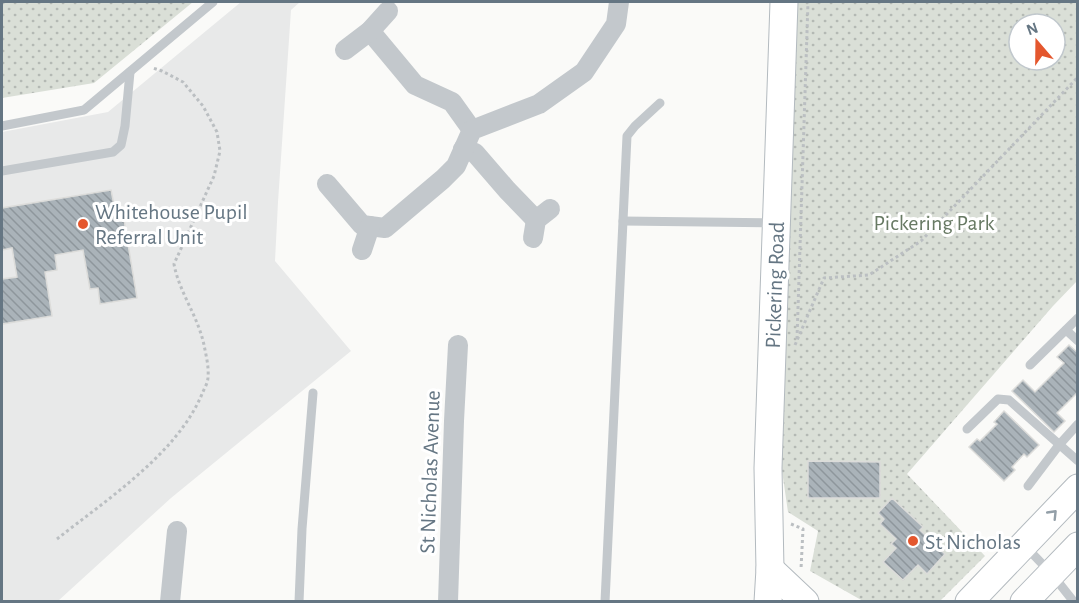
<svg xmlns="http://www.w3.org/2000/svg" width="1079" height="603" font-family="'Alegreya Sans',sans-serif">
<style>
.built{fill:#e8e9e9}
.park{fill:url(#park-dots);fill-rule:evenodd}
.building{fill:url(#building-back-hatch);stroke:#dcdcda;stroke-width:1.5}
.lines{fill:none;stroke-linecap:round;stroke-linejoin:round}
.secondary-casing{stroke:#b3babf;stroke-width:29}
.path{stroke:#bbbfc2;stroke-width:3;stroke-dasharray:3 3;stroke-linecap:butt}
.lane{stroke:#c3c8cc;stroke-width:9}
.street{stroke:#c3c8cc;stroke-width:20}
.secondary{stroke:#fff;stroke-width:27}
.oneway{stroke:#939fa8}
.poi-dot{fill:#e4572e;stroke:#fff;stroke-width:2}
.labels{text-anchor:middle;stroke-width:6;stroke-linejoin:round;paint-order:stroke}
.poi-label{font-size:22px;fill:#657683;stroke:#fff;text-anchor:start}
.park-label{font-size:22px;fill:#687a64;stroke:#fff}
.street-label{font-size:22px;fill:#657683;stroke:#fff}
</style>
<defs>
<pattern id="park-dots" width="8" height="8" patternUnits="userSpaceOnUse" patternTransform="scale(1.5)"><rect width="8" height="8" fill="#dadfd7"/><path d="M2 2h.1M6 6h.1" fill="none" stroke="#b4b9b4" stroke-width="1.8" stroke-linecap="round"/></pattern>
<pattern id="building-back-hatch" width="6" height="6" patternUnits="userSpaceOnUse" patternTransform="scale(1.5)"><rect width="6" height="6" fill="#aab3b9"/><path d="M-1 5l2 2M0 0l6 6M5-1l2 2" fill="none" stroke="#8e969c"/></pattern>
</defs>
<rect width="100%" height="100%" fill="#fafaf8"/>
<path class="built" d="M241,2H300L291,10L278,202L275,261L351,351L171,498L58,601L2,602V132L108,112Z"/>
<g class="park">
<path d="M2,2H193L94,83L2,98Z"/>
<path d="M796,2H1077V281L1053,306L907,474L985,556L940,601H863L810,571L818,531L788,512L780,457ZM1019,24H1055V60H1019Z"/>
</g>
<g class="building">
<path d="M111,190L116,215L123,214L137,298L100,304L98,288L90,289L83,250L55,255L57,270L45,272L52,316L2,324V279L17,277L12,248L2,250V208Z"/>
<path d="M1069,345L1078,353V392L1057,413L1065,421L1054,432L1012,391L1023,380L1035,392L1064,363L1057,357Z"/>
<path d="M1004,411L1039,445L1027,457L1024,454L1012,467L1015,470L1004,481L969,447L977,439L980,441L997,424L994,422Z"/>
<path d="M808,461L880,462V498H808Z"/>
<path d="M892,498L923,527L920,530L945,554L927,574L918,565L903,580L883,562L896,548L891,544L896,539L880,524L884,519L878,513Z"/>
</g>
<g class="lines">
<defs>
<g id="secondary">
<path d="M770,569L805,602"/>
<path d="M768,602L770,569L768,468L784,2"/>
<path d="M969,602L1078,488"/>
<path d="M1024,602L1078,546"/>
</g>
</defs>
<use href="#secondary" class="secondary-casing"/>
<g class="path">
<path d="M797,339L808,2"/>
<path d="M795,345L824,278L869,275L921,241L1078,77"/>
<path d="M791,524L803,529L801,569"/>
<path d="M57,539C106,500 177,454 202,394C204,389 208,383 208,377C209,367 206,355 204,345C198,316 179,292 174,264L214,176L220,151L217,132L203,106L183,82L162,71L153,68"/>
</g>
<g class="lane">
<path d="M2,126L84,110L213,2"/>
<path d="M2,171L113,152L121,145L125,126L130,72"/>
<path d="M623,221L774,223"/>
<path d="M1066,330L1078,341"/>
<path d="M1030,365L1078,318"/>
<path d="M967,429L998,399L1009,400L1078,461"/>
<path d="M1028,486L1059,445L1078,424"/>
<path d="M1025,546L1051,573L1074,602"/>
<path d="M299,602L302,529L313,393"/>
<path d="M605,602L627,136L635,126L660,103"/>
</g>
<g class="street">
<path d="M370,31L415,85L452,102L472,130"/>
<path d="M345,50L370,31L388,11"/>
<path d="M463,149L475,153L507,190L536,220"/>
<path d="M327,184L362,225L385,228L443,179L456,166L472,130L539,104L584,72L616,24L619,2"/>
<path d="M533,238L536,220L550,209"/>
<path d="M362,250L370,226"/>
<path d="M170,602L177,531"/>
<path d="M448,602L454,421L458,345"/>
</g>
<use href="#secondary" class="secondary"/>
</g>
<defs><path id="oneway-chevron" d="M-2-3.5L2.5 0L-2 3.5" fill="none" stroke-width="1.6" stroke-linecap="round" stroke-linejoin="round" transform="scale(1.5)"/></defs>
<use class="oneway" href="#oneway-chevron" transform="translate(1053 514) rotate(-46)"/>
<g class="poi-dot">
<circle cx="83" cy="224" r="6"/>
<circle cx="913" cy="541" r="6"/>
</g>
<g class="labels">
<g class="poi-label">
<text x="95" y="219">Whitehouse Pupil<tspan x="95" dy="25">Referral Unit</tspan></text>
<text x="925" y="549">St Nicholas</text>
</g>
<g class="park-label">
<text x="934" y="230">Pickering Park</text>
</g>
<g class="street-label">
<text transform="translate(774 285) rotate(-88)" y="8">Pickering Road</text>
<text transform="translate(429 472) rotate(-88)" y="8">St Nicholas Avenue</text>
</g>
</g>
<rect width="1079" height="603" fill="none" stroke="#657683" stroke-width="6"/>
<g transform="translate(1037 42) rotate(340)"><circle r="28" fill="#ffffff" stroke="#c1c8cd" stroke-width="1.5"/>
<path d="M0-4.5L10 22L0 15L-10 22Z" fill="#e4572e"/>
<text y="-9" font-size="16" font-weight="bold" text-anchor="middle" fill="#657683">N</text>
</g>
</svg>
